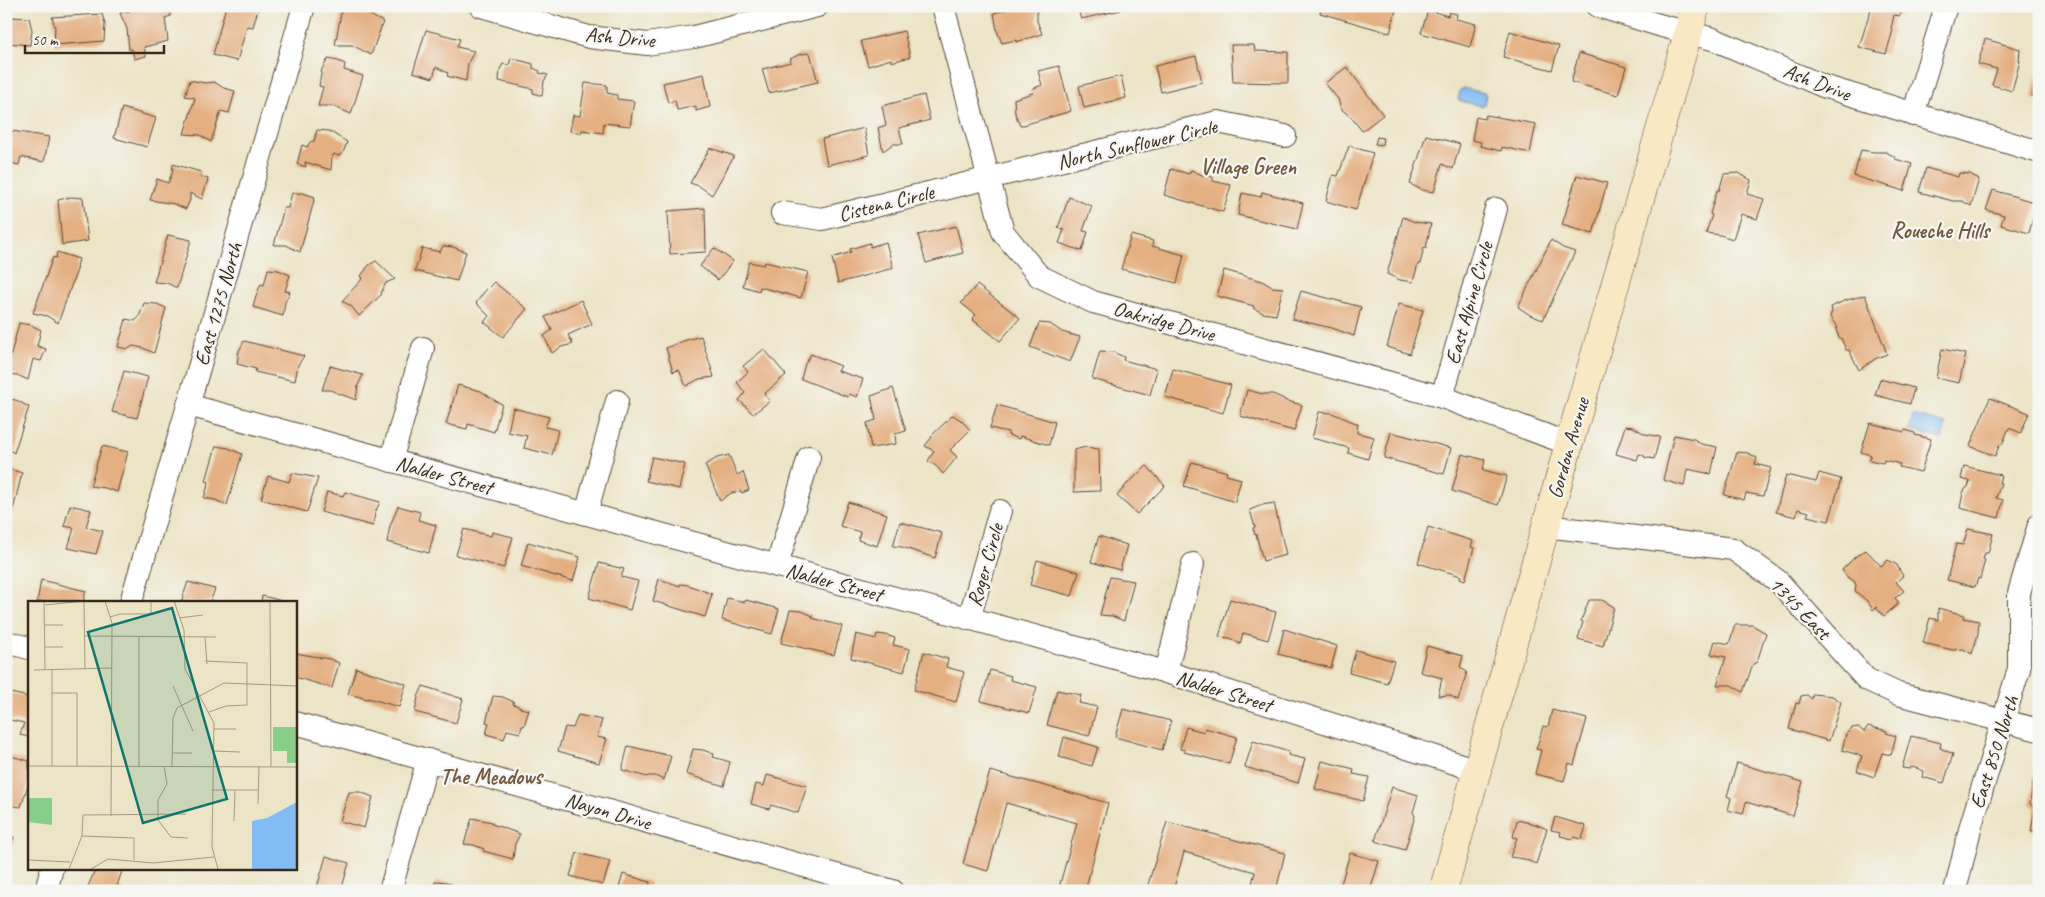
<svg xmlns="http://www.w3.org/2000/svg" width="2045" height="897" font-family="Caveat,sans-serif">
<style>
.water{fill:#83bbf3;stroke:#5f7288}
.building{fill:#e4af81}
.lines{fill:none;stroke-linecap:round;stroke-linejoin:round}
.minor-casing{stroke:#564637;stroke-width:24}
.secondary-casing{stroke:#564637;stroke-width:29}
.minor{stroke:#fff;stroke-width:22}
.secondary{stroke:#f8e8c3;stroke-width:28}
.labels{text-anchor:middle;stroke-width:4.5;stroke-linejoin:round;paint-order:stroke}
.street-label{font-size:21px;fill:#3b2a1e;stroke:#f6f6f2}
.neighbourhood-label{font-size:22px;font-weight:bold;fill:#765941;stroke:#f6f6f2}
.inset-road{fill:none;stroke:#a59a83;stroke-width:1}
.view{fill:#0f766e;fill-opacity:0.15;stroke:#0f766e;stroke-width:2.5}
.inset-edge{fill:none;stroke:#3b2a1e;stroke-width:2.5}
</style>
<rect width="100%" height="100%" fill="#f6f6f2"/>
<filter id="ink" filterUnits="userSpaceOnUse"><feTurbulence type="fractalNoise" baseFrequency=".02" numOctaves="2"/><feDisplacementMap in="SourceGraphic" scale="10" xChannelSelector="R" yChannelSelector="G"/><feConvolveMatrix kernelMatrix="1 2 1 2 8 2 1 2 1" color-interpolation-filters="sRGB"/></filter>
<filter id="wash" filterUnits="userSpaceOnUse"><feTurbulence type="fractalNoise" baseFrequency=".0096" numOctaves="4" result="noise"/><feDisplacementMap in="SourceGraphic" scale="20" xChannelSelector="R" yChannelSelector="G"/><feGaussianBlur stdDeviation="1.12" result="paint"/><feColorMatrix in="noise" values="0 0 0 0 0 0 0 0 0 0 0 0 0 0 0 0 0 1.4 0 .05"/><feComposite in="paint" operator="in"/></filter>
<g filter="url(#wash)">
<rect width="100%" height="100%" fill="#ece4c6"/>
<g class="water">
<path d="M1463,88L1485,93L1486,95L1484,105L1481,106L1460,101L1458,99L1460,90Z"/>
<path d="M1913,415L1946,424L1942,439L1909,430Z"/>
</g>
<g id="blocks">
<g class="building">
<path d="M129,6H169L171,16L165,18L168,41L144,47L146,56L134,59L132,49L129,50L127,29L120,13L130,11Z"/>
<path d="M226,6H259L253,27L247,26L237,61L213,55Z"/>
<path d="M1017,6H1037V21L1042,34L1016,42V40L1002,43L997,31L994,13Z"/>
<path d="M1077,6H1124V7L1119,8L1121,10L1081,19Z"/>
<path d="M1322,6H1397L1390,33L1320,13Z"/>
<path d="M1872,6H1902L1900,16L1894,15L1891,29L1893,30L1886,54L1859,47Z"/>
<path d="M342,8L363,11L383,22L371,55L352,45H335Z"/>
<path d="M1428,10L1448,16L1449,12L1457,14L1456,19L1476,24L1470,47L1421,33Z"/>
<path d="M6,14H10L11,17L29,18L32,30L30,45L6,43Z"/>
<path d="M102,14L105,24L104,41L54,45L55,27L52,17Z"/>
<path d="M426,30L460,39L457,47L474,51L468,63L466,81L447,76L448,73L436,67L433,78L413,72Z"/>
<path d="M904,31L910,57L891,62V59L868,66L861,41Z"/>
<path d="M1510,31L1559,46L1552,70L1503,57Z"/>
<path d="M1985,39L2020,49L2019,61H2020L2012,91L1992,85L1997,69L1978,64Z"/>
<path d="M1231,45H1254L1255,51L1288,52V83L1233,82Z"/>
<path d="M810,53L818,82L769,93L762,69L791,62L790,59L800,54Z"/>
<path d="M1579,53L1626,67L1618,95L1571,82Z"/>
<path d="M1196,56L1202,82L1161,92L1155,66Z"/>
<path d="M511,58L533,64V68L540,71L539,73L548,75L544,81L542,96L533,93V89L499,81L500,69L503,64L509,65Z"/>
<path d="M328,59L338,61L345,64L344,70L363,76L351,114L333,106H318L323,87L319,86L322,69Z"/>
<path d="M1059,66L1071,111L1020,126L1015,113L1014,99L1033,93L1032,89L1042,85L1038,71Z"/>
<path d="M1347,67L1383,115L1362,131L1351,117L1341,109L1338,99L1325,83Z"/>
<path d="M2038,70H2039V99L2032,97Z"/>
<path d="M704,74L710,107L696,111V106L677,110L675,100L668,103L663,83Z"/>
<path d="M1121,76L1126,98L1084,108L1079,86Z"/>
<path d="M190,80L205,83L214,82L224,88L235,91L229,113L221,111L211,142L200,135L184,134L195,98L185,96Z"/>
<path d="M585,83L607,85V93L617,95V99L634,101L630,126L604,123L603,133L582,130L581,133L570,131L573,115L580,116Z"/>
<path d="M924,95L930,120L899,128L903,144H893L883,151L878,128L886,125L882,106Z"/>
<path d="M122,108L156,118L147,147L114,138Z"/>
<path d="M1486,115L1536,124L1530,153L1502,147L1501,151L1480,146L1481,142L1472,140L1476,117L1484,119Z"/>
<path d="M864,128L869,155L827,165L822,139Z"/>
<path d="M6,130L49,137L44,162L21,157L19,165L6,162Z"/>
<path d="M317,130L329,131L347,142L343,153L338,156L334,154L332,157L331,170L305,162L306,167L297,164L302,145L307,147L310,142L314,141Z"/>
<path d="M1426,135L1460,144L1453,169L1442,164L1434,192L1422,190L1410,184Z"/>
<path d="M1377,137L1383,138L1382,145L1375,144Z"/>
<path d="M1349,146L1373,153L1356,210L1326,201L1333,175L1338,176Z"/>
<path d="M710,148L734,156L712,195L699,186L690,183Z"/>
<path d="M1861,150L1874,152H1886L1895,157V159L1912,164L1904,191L1854,176Z"/>
<path d="M173,164L201,172L200,176L208,179L202,199L190,193V200L186,209L174,204L150,200L157,179L168,183L172,173Z"/>
<path d="M1926,168L1958,177L1959,173L1970,174L1979,179L1971,206L1962,201H1953L1919,192Z"/>
<path d="M1171,169L1189,174L1191,170L1202,175L1213,177V181L1231,185L1223,212L1164,195Z"/>
<path d="M1738,173L1751,180L1747,194L1764,199L1757,219L1741,214L1733,239L1720,235L1706,233L1712,215L1710,214L1717,190L1719,191L1724,174Z"/>
<path d="M1577,175L1607,183L1593,234L1562,225Z"/>
<path d="M1993,190L2037,203L2029,233L2001,225L2004,215L1986,210Z"/>
<path d="M1262,192L1303,203L1297,229L1238,215L1242,193L1261,197Z"/>
<path d="M292,193H303L315,197L300,252L286,245H274L284,208H288Z"/>
<path d="M71,197L83,198L88,241L62,245L58,200Z"/>
<path d="M1069,197L1092,206L1083,231L1088,232L1082,251L1059,243L1064,230L1058,228Z"/>
<path d="M705,208L706,252L670,254L668,211Z"/>
<path d="M1403,217L1415,222L1431,224L1426,248L1424,247L1420,264H1418L1413,282L1400,280L1387,274Z"/>
<path d="M956,226L963,253L926,263L918,235Z"/>
<path d="M168,235L191,240L177,288L167,283L154,282Z"/>
<path d="M1131,235L1153,241L1152,246L1184,255L1177,283L1121,269Z"/>
<path d="M1551,240L1563,248L1575,252L1543,320L1530,315L1518,307Z"/>
<path d="M886,242L893,268L838,283L832,258L851,252L850,249L870,243V247Z"/>
<path d="M443,246L453,247L466,252L457,281L415,271L422,248L440,252Z"/>
<path d="M714,248L733,261L718,280L700,266Z"/>
<path d="M57,252L79,259L77,266L78,267L58,323L47,316L33,313L53,257L56,258Z"/>
<path d="M376,261L395,279L386,283L381,293L382,294L359,316L351,306L342,301L363,278L361,276L369,265Z"/>
<path d="M749,262L764,265L765,262L808,272L801,298L760,287L759,291L743,286Z"/>
<path d="M268,269L278,270L290,275L285,291L290,292L285,302L283,316L253,307L257,293L261,284L264,285Z"/>
<path d="M1224,270L1262,281L1272,287L1283,288L1276,315L1263,313L1253,308L1254,306L1217,296Z"/>
<path d="M494,282L527,309L503,337L484,322L489,316L476,303L485,291Z"/>
<path d="M977,285L1020,318L1000,341L972,319L976,315L961,303Z"/>
<path d="M1301,291L1361,307L1354,336L1332,328L1292,319Z"/>
<path d="M1865,295L1887,354L1875,359L1859,370L1849,350H1846L1841,338H1839L1836,329L1838,328L1830,317L1832,311L1831,307L1844,301Z"/>
<path d="M581,300L592,324L568,335L573,344L561,347L552,353L544,336L552,330L545,317Z"/>
<path d="M144,303L157,304L166,308L154,353L143,348L133,346L128,349L118,347L126,319L135,321L139,317Z"/>
<path d="M1399,304L1423,310L1410,354L1387,347Z"/>
<path d="M19,323L31,325L41,330L37,346L46,349L41,361L33,359L28,380L17,375L6,374Z"/>
<path d="M1039,323L1050,324L1062,332L1080,337L1070,362L1030,347Z"/>
<path d="M701,336L714,377L699,379L686,386L679,370L673,372L666,348L686,340Z"/>
<path d="M244,341L304,356L298,365L295,381L255,372L256,369L237,364L239,351Z"/>
<path d="M764,349L786,375L764,394L770,401L753,414L739,400L745,393L737,382L748,372L743,366Z"/>
<path d="M1942,349L1966,354L1959,383L1936,378Z"/>
<path d="M1100,351L1113,352L1124,357L1123,360L1157,369L1150,395L1092,379Z"/>
<path d="M811,354L841,366L838,371L863,379L857,397L849,394L848,397L801,379L805,364Z"/>
<path d="M330,366L363,375L358,385L356,400L330,390H322Z"/>
<path d="M1173,369L1231,385L1223,413L1165,397Z"/>
<path d="M124,371L148,377L137,418L112,412Z"/>
<path d="M1880,379L1914,388L1910,404L1875,395Z"/>
<path d="M458,385L481,391L494,400L502,404L494,432L468,424L467,429L446,424Z"/>
<path d="M893,388L906,431L895,434L896,444L871,448L867,423L876,420L871,396Z"/>
<path d="M1247,390L1263,394H1273L1284,399V400L1302,405L1294,431L1240,416Z"/>
<path d="M1990,398L2029,413L2021,433L2009,428L2002,445L2000,444L1995,456L1970,446Z"/>
<path d="M6,399L16,400L29,407L14,453L6,447Z"/>
<path d="M997,405L1055,422L1049,445L1020,436L1019,439L1008,435V432L990,428Z"/>
<path d="M513,408L549,417L545,427L558,430L552,455L524,448L527,436L508,432Z"/>
<path d="M1319,412L1332,413L1358,424L1357,433L1374,437L1368,459L1348,453L1349,448L1312,438Z"/>
<path d="M953,415L962,421L970,430L950,450L957,457L943,474L936,466L928,461L934,451L925,446L932,437L931,436Z"/>
<path d="M1870,423L1904,432L1905,430L1915,433V435L1931,439L1921,472L1899,467L1900,464L1884,460L1883,463L1869,460L1871,455L1861,452Z"/>
<path d="M1625,426L1633,427L1645,434L1660,437L1654,459L1644,457V455L1639,454L1637,460L1616,454Z"/>
<path d="M1391,432L1451,448L1444,474L1384,458Z"/>
<path d="M1674,435L1694,439L1701,444L1717,447L1711,474L1687,469L1684,486L1663,480Z"/>
<path d="M102,446L128,452L117,492L105,488L90,486Z"/>
<path d="M216,446L228,448L242,454L227,505L215,500L204,498L209,482L206,481Z"/>
<path d="M1086,447L1099,449L1100,491L1074,492V450Z"/>
<path d="M1737,452L1748,453L1757,458L1755,464L1771,468L1763,496L1746,493L1744,500L1724,495Z"/>
<path d="M1462,454L1485,460L1483,470L1507,476L1498,505L1452,491Z"/>
<path d="M729,455L737,475L743,472L749,490L742,493L741,491L731,493L720,501L705,465L717,458Z"/>
<path d="M652,457L685,464L679,489L646,481Z"/>
<path d="M1192,462L1227,472L1226,475L1241,479L1235,502L1184,486Z"/>
<path d="M1147,466L1165,486L1137,514L1117,496L1127,484Z"/>
<path d="M1964,466L2001,475L1999,483H2001L1996,498L2003,500L1999,518L1960,508L1963,493L1966,488L1968,487L1970,481L1961,479Z"/>
<path d="M6,468L22,473L12,514L6,513Z"/>
<path d="M292,473L318,478L307,512L261,499L268,476L289,482Z"/>
<path d="M1819,473L1841,479L1829,521L1807,516L1809,512L1798,509L1796,517L1776,512L1786,475L1816,482Z"/>
<path d="M327,492L343,496L345,492L380,502L375,513L373,526L321,512Z"/>
<path d="M848,502L887,514L877,546L858,540L860,532L840,526Z"/>
<path d="M1274,503L1286,555L1263,561L1256,534L1255,535L1253,528L1255,527L1250,510L1262,505Z"/>
<path d="M70,505L91,510L86,527L103,531L96,554L68,548L74,528L64,526Z"/>
<path d="M398,506L420,512L418,520L436,525L429,553L387,542L390,526Z"/>
<path d="M900,522L942,533L935,558L902,547L893,546Z"/>
<path d="M1428,527L1473,541L1471,547L1474,548L1465,580L1460,578L1461,576L1418,563Z"/>
<path d="M464,529L491,536L492,532L513,537L504,568L456,555Z"/>
<path d="M1968,529L1993,534L1988,553H1985L1983,559L1985,560L1980,579L1978,578L1975,587L1947,580L1956,544L1963,545Z"/>
<path d="M1099,536L1127,545L1120,570L1091,562Z"/>
<path d="M528,542L580,557L573,581L521,566Z"/>
<path d="M1866,550L1881,566L1888,560L1897,565L1903,576L1896,582L1904,591L1895,598L1899,603L1884,616L1876,607L1873,610L1867,601L1855,591L1856,585L1854,581L1848,578L1842,570L1856,556Z"/>
<path d="M1037,560L1079,572L1072,596L1030,585Z"/>
<path d="M599,563L624,569L621,577L638,581L630,610L589,598Z"/>
<path d="M1110,577L1134,581L1124,621L1112,616L1100,615Z"/>
<path d="M659,579L680,586V584L688,585L712,594L705,617L653,601Z"/>
<path d="M41,580L86,591L83,602H37Z"/>
<path d="M188,582L215,589L210,602H181Z"/>
<path d="M262,596L275,599L283,602H261Z"/>
<path d="M727,598L745,602L746,600L779,609L772,634L722,620Z"/>
<path d="M1230,599L1276,612L1268,640L1243,633L1240,644L1230,638L1219,637Z"/>
<path d="M1589,600H1602L1614,607L1603,646L1578,639L1583,622L1581,621Z"/>
<path d="M1938,608L1964,615L1963,618L1979,621L1978,634L1972,654L1963,649L1953,650L1923,643L1930,618L1938,620Z"/>
<path d="M790,610L802,611L813,616L812,618L842,626L834,655L781,643Z"/>
<path d="M1735,625H1752L1766,633L1757,662L1753,664L1743,692L1731,685H1717L1726,657L1711,654L1715,641L1729,644Z"/>
<path d="M1284,629L1337,646L1331,668L1278,654Z"/>
<path d="M856,634L876,639L877,634L886,635L895,638L893,645L910,649L904,672L851,658Z"/>
<path d="M1427,646L1463,656L1460,667L1467,672L1458,700L1449,695L1438,696L1442,678L1420,672Z"/>
<path d="M1356,650L1394,661L1387,683L1349,673Z"/>
<path d="M924,652L948,659L946,667L964,672L956,702L914,690Z"/>
<path d="M295,653L330,659L339,663L332,688L295,677Z"/>
<path d="M356,668L406,684L399,707L368,698V699L348,694Z"/>
<path d="M990,670L1011,676L1010,680L1037,687L1029,713L981,701Z"/>
<path d="M423,686L463,699L456,723L415,712L418,697Z"/>
<path d="M1057,690L1081,695L1079,703L1097,707L1089,736L1047,725Z"/>
<path d="M6,692L29,697V737L20,735L24,723L6,719Z"/>
<path d="M1813,694L1832,696L1841,702L1829,741L1789,729L1796,703L1799,704L1801,696L1807,695L1812,699Z"/>
<path d="M493,696L503,697L514,702L513,704L521,707L520,708L529,710L524,726H522L520,733L507,730L504,739L486,734L489,723L486,722Z"/>
<path d="M1123,709L1171,721L1162,750L1115,737Z"/>
<path d="M1552,710L1587,719L1574,765L1569,763L1564,781L1535,774L1541,750L1536,749L1540,737L1543,726L1548,727Z"/>
<path d="M578,715L602,720L597,737L607,739L599,763L558,751L565,727L573,728Z"/>
<path d="M1868,726L1887,731L1886,733L1896,736L1891,755L1882,753L1874,777L1857,771L1862,756L1842,750L1846,734L1852,728L1858,727L1864,732Z"/>
<path d="M1186,727L1204,732L1205,728L1237,737L1229,764L1184,752L1185,750L1180,749Z"/>
<path d="M1911,736L1941,743L1940,748L1953,754L1944,783L1922,777L1924,771L1916,768L1911,767L1910,769L1902,768Z"/>
<path d="M1064,737L1098,747L1092,766L1059,757Z"/>
<path d="M1253,741L1289,752L1288,755L1305,759L1298,783L1245,767Z"/>
<path d="M628,746L671,756L664,780L655,776H648L647,777L622,770Z"/>
<path d="M693,749L703,750L714,754L713,757L730,762L724,786L686,774Z"/>
<path d="M11,756L29,761V782L21,807L6,805V773Z"/>
<path d="M1322,761L1354,769L1353,774L1369,777L1363,801L1315,789Z"/>
<path d="M1737,763L1803,782L1793,816L1746,802L1743,814L1728,810L1731,798L1727,796Z"/>
<path d="M990,771L1108,803L1085,891H1058L1077,823L1006,803L988,871L963,864L983,792H984Z"/>
<path d="M767,775L807,786L798,813L771,805L769,809L751,804L756,784L764,786Z"/>
<path d="M2034,776L2039,777V830L2031,831L2035,808L2030,804Z"/>
<path d="M1392,787L1418,795L1413,812L1415,816L1405,850L1375,841Z"/>
<path d="M349,792H360L373,797L364,828L340,821Z"/>
<path d="M1555,817L1586,826L1582,839L1574,837L1573,839L1560,836L1561,832L1551,830Z"/>
<path d="M472,818L492,822V824L520,834L515,844L513,859L483,851L484,849L474,845L464,844Z"/>
<path d="M1517,820L1535,824L1547,829L1536,864L1524,859L1510,857L1517,838L1513,837Z"/>
<path d="M1167,822L1285,853L1276,891H1250L1255,872L1184,852L1173,891H1146Z"/>
<path d="M6,834L14,837L7,865H6Z"/>
<path d="M577,853L610,861L603,885L570,876Z"/>
<path d="M1350,853L1379,861L1370,891H1339Z"/>
<path d="M326,856L349,863L341,891H316Z"/>
<path d="M96,868H123L117,886L122,888L121,891H86Z"/>
<path d="M623,874L650,882L648,891H618Z"/>
<path d="M437,881L446,882L458,887L457,891H434L435,882Z"/>
</g>
</g>
</g>
<g filter="url(#ink)">
<use href="#blocks" fill-opacity="0" stroke="#564637" stroke-width="1"/>
<g class="lines">
<defs>
<g id="minor">
<path d="M481,6L589,37L647,44L694,37L817,6"/>
<path d="M943,6L1003,232L1039,276L1093,302L1442,397L1569,444"/>
<path d="M1598,6L1662,26L1713,39L1823,86L2039,152"/>
<path d="M1913,115L1946,6"/>
<path d="M782,213L822,219L1218,122L1285,136"/>
<path d="M1442,397L1496,209"/>
<path d="M188,405L1166,672L1477,770"/>
<path d="M391,461L423,348"/>
<path d="M586,514L617,401"/>
<path d="M1546,526L1733,549L1778,581L1866,679L1898,694L2039,730"/>
<path d="M777,566L809,457"/>
<path d="M131,602L304,6"/>
<path d="M969,619L1000,511"/>
<path d="M6,642L29,648"/>
<path d="M1166,672L1193,564"/>
<path d="M295,723L893,891"/>
<path d="M46,891L52,868"/>
<path d="M390,891L428,760"/>
<path d="M1955,891L1971,825L2019,669V593L2039,525"/>
</g>
<path id="secondary" d="M1443,891L1569,444L1696,6"/>
</defs>
<use href="#minor" class="minor-casing"/>
<use href="#secondary" class="secondary-casing"/>
<use href="#minor" class="minor"/>
<use href="#secondary" class="secondary"/>
</g>
</g>
<g class="labels">
<g class="street-label">
<text transform="translate(620 37) rotate(5)" y="7">Ash Drive</text>
<text transform="translate(1817 82) rotate(21)" y="7">Ash Drive</text>
<text transform="translate(1137 144) rotate(-13)" y="7">North Sunflower Circle</text>
<text transform="translate(886 203) rotate(-14)" y="7">Cistena Circle</text>
<text transform="translate(1469 303) rotate(-74)" y="7">East Alpine Circle</text>
<text transform="translate(218 304) rotate(-74)" y="7">East 1275 North</text>
<text transform="translate(1164 321) rotate(15)" y="7">Oakridge Drive</text>
<text transform="translate(1568 448) rotate(-74)" y="7">Gordon Avenue</text>
<text transform="translate(444 475) rotate(15)" y="7">Nalder Street</text>
<text transform="translate(985 565) rotate(-74)" y="7">Roger Circle</text>
<text transform="translate(834 582) rotate(15)" y="7">Nalder Street</text>
<text transform="translate(1800 608) rotate(46)" y="7">1345 East</text>
<text transform="translate(1224 691) rotate(17)" y="7">Nalder Street</text>
<text transform="translate(1994 752) rotate(-72)" y="7">East 850 North</text>
<text transform="translate(608 811) rotate(16)" y="7">Nayon Drive</text>
</g>
<g class="neighbourhood-label">
<text x="1248" y="174">Village Green</text>
<text x="1940" y="238">Roueche Hills</text>
<text x="491" y="784">The Meadows</text>
</g>
</g>
<g transform="translate(28 601)">
<rect width="269" height="269" fill="#ece4c6"/>
<path d="M245,126H269V162H259V150H245ZM0,197H24V224L0,221Z" fill="#87ce89"/>
<path d="M269,201V268H224V220L239,217Z" fill="#83bbf3"/>
<path class="inset-road" d="M16,0L17,68M56,0L57,68M77,0L84,22L83,215M146,0L156,29L157,68L186,122L184,246L190,268M242,0L243,165M17,4L56,0M82,16L92,13H123V0M151,17L175,14M17,24H35M57,35L188,36M111,35V165M177,36L179,63M17,46H35M177,60L219,62V104L198,105L181,111M24,68V165M6,69L84,67M145,85L165,130M24,92H49V165M186,128H208M186,150L212,151M145,152H164M0,165L269,166M136,165L139,183L130,199V219L143,236L160,237M144,165L145,117L149,107L196,82L269,85M184,189H231M230,203L231,165M206,220L207,189M54,235L106,237V259M0,259L42,261M41,268L54,235L55,214L158,213M63,268L80,258L125,262L186,256"/>
<path class="view" d="M144,7L199,198L115,222L60,31Z"/>
<rect width="269" height="269" class="inset-edge"/>
</g>
<rect width="2045" height="897" fill="none" stroke="#f6f6f2" stroke-width="25"/>
<path d="M25 45v8h139v-8" fill="none" stroke="#3b2a1e" stroke-width="2.5"/>
<text x="32" y="45" font-size="15" fill="#3b2a1e" stroke="#f6f6f2" stroke-width="4" paint-order="stroke">50 m</text>
</svg>
